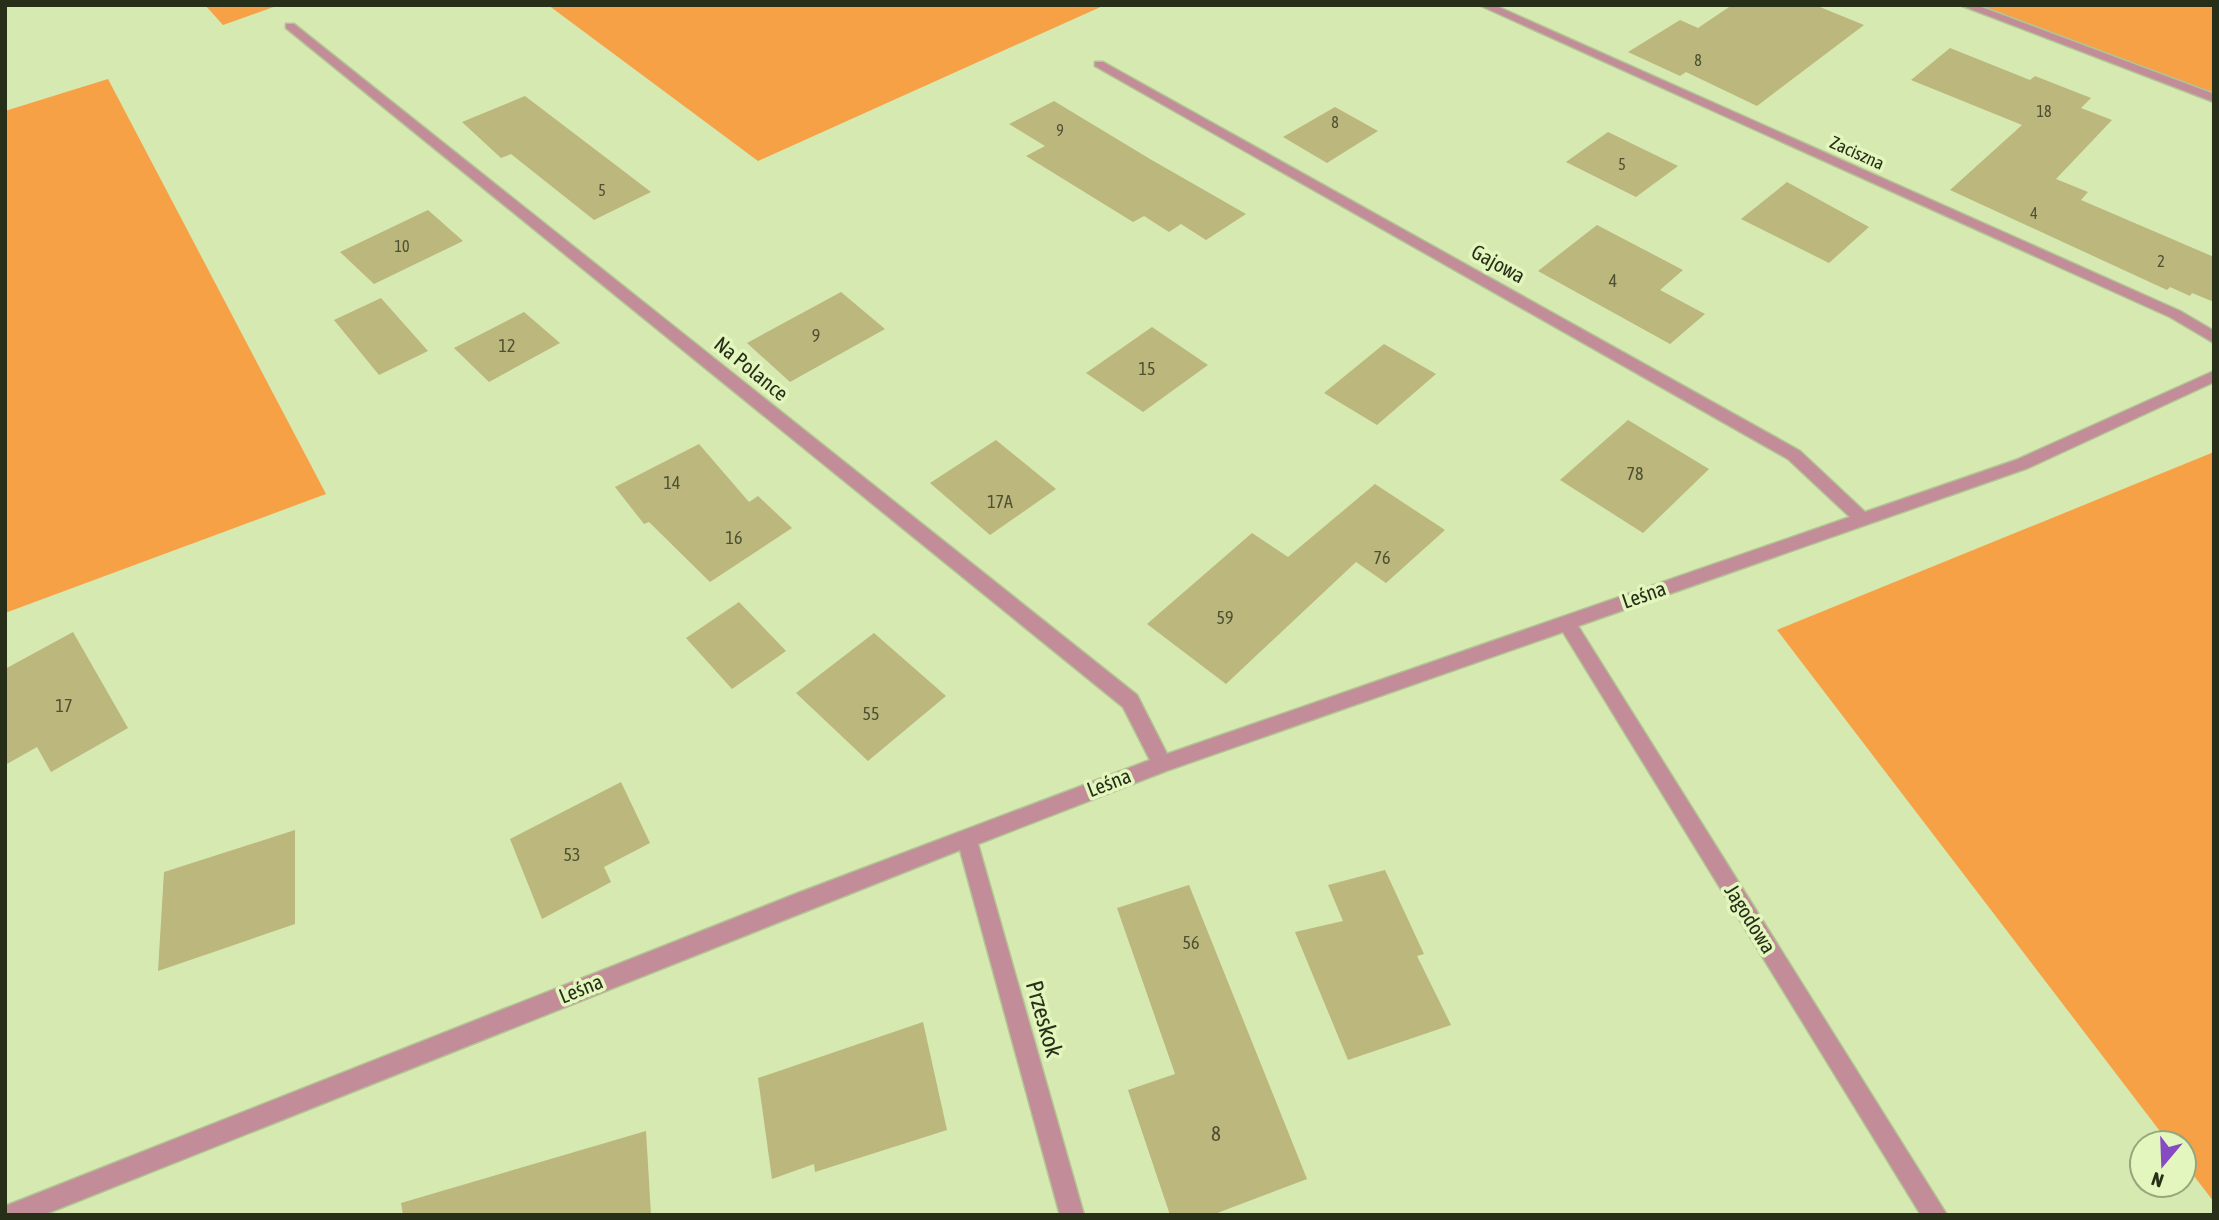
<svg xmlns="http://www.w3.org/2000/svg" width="2219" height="1220" font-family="'Asap Condensed',sans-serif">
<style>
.green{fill:#f6a146}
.building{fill:#bcb77d}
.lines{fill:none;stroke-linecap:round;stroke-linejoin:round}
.street-casing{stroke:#b2c493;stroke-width:3}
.street{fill:#c38c99;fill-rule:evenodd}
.labels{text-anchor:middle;stroke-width:7;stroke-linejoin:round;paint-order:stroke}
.far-number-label{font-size:16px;fill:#4d5132}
.far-street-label{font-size:18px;fill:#282f19;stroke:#e2f6be}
.number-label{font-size:18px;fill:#4d5132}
.street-label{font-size:21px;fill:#282f19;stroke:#e2f6be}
.near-number-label{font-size:21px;fill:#4d5132}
.near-street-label{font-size:24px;fill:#282f19;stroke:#e2f6be}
</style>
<rect width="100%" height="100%" fill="#d5e9b1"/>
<g class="green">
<path d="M205,5H279L223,25Z"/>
<path d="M548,5H1105L758,161Z"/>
<path d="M1980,5H2214V94Z"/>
<path d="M108,79L326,494L5,613V111Z"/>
<path d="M2214,452V1202L2184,1163V1143H2169L1777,630Z"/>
</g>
<g class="building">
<path d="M1732,5H1815L1864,25L1757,106L1686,72L1680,76L1628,52L1680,20L1698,28Z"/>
<path d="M1950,48L2030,80L2035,76L2091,98L2081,108L2112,120L2056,179L2088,192L2081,200L2214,257V302L2192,293L2190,296L2170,287L2167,290L1950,190L2022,125L1911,80Z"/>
<path d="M525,96L651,192L594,220L511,154L501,158L462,122Z"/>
<path d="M1054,101L1150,159L1246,214L1206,240L1181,224L1169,232L1144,216L1133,222L1026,156L1045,146L1009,124Z"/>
<path d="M1335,107L1378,131L1327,163L1283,137Z"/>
<path d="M1608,132L1678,166L1636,197L1566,162Z"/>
<path d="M1787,182L1869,227L1829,263L1741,219Z"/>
<path d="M428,210L463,241L374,284L340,252Z"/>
<path d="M1597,225L1683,270L1660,290L1705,314L1670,344L1538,271Z"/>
<path d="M841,292L885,329L790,382L747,343Z"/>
<path d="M381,298L428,351L379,375L334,320Z"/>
<path d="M524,312L560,343L489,382L454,348Z"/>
<path d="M1152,327L1208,365L1143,412L1086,373Z"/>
<path d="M1384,344L1436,374L1377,425L1324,393Z"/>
<path d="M1628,420L1709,469L1643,533L1560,480Z"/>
<path d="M996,440L1056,489L990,535L930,483Z"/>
<path d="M699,444L749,502L758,496L792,528L710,582L649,522L644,524L615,487Z"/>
<path d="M1375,484L1445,530L1386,583L1356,562L1226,684L1147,624L1252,533L1288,557Z"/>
<path d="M739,602L786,651L732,689L686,638Z"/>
<path d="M73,632L128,728L51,772L37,747L5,765V669Z"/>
<path d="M874,633L946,696L868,761L796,693Z"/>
<path d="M621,782L650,843L604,867L611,882L542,919L510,839Z"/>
<path d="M295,830V924L158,971L164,872Z"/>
<path d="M1385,870L1424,954L1417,956L1451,1025L1348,1060L1295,932L1343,921L1328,885Z"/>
<path d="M1189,885L1307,1179L1212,1215H1170L1128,1090L1175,1074L1117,908Z"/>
<path d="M923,1022L947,1130L815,1172L814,1164L772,1179L758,1078Z"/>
<path d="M646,1131L651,1215H403L401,1203Z"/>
</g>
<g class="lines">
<defs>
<g id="street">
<path d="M1479,5H1494L2180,311L2214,331V343L2170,317Z"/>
<path d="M1960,5H1976L2214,94V102Z"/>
<path d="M286,24H294L1137,695L1167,754L1850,517L1788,459L1095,66V62H1103L1800,451L1865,512L2016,460L2214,371V382L2028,468L1578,626L1947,1215H1921L1563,632L1166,771L978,844L1084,1215H1060L960,850L43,1215H5V1206L13,1203L798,893L1150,760L1123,707L286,28Z"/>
</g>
</defs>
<use href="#street" class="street-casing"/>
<use href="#street" class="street"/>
</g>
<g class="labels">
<g class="far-number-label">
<text x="1698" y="66">8</text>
<text x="2044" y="117">18</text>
<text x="1335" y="128">8</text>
<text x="1060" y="136">9</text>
<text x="1622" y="170">5</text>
<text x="602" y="196">5</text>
<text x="2034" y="219">4</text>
<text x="402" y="252">10</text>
<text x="2161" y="267">2</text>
</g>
<g class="far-street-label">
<text transform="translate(1857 153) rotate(24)" y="6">Zaciszna</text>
</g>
<g class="number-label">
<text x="1613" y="287">4</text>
<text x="816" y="342">9</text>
<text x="507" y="352">12</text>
<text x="1147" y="375">15</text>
<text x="1635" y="480">78</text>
<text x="672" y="489">14</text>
<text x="1000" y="508">17A</text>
<text x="734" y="544">16</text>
<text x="1382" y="564">76</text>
<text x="1225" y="624">59</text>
<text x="64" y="712">17</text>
<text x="871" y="720">55</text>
<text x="572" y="861">53</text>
<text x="1191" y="949">56</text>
</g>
<g class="street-label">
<text transform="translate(1498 264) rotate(29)" y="7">Gajowa</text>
<text transform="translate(751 369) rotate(39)" y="7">Na Polance</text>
<text transform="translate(1644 595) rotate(-19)" y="7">Leśna</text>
<text transform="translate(1109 783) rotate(-21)" y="7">Leśna</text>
<text transform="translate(1750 919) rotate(58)" y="7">Jagodowa</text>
<text transform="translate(581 989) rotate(-22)" y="7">Leśna</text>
</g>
<g class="near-number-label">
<text x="1216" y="1141">8</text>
</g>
<g class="near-street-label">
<text transform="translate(1044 1019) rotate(74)" y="8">Przeskok</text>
</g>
</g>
<rect width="2219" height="1220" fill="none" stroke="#282f19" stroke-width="14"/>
<g transform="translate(2163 1164) rotate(199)"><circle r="33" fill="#e2f6be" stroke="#98a67c" stroke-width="2"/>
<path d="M0-5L12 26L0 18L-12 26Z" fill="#864bc2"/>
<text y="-10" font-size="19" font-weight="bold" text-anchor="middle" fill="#282f19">N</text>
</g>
</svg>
